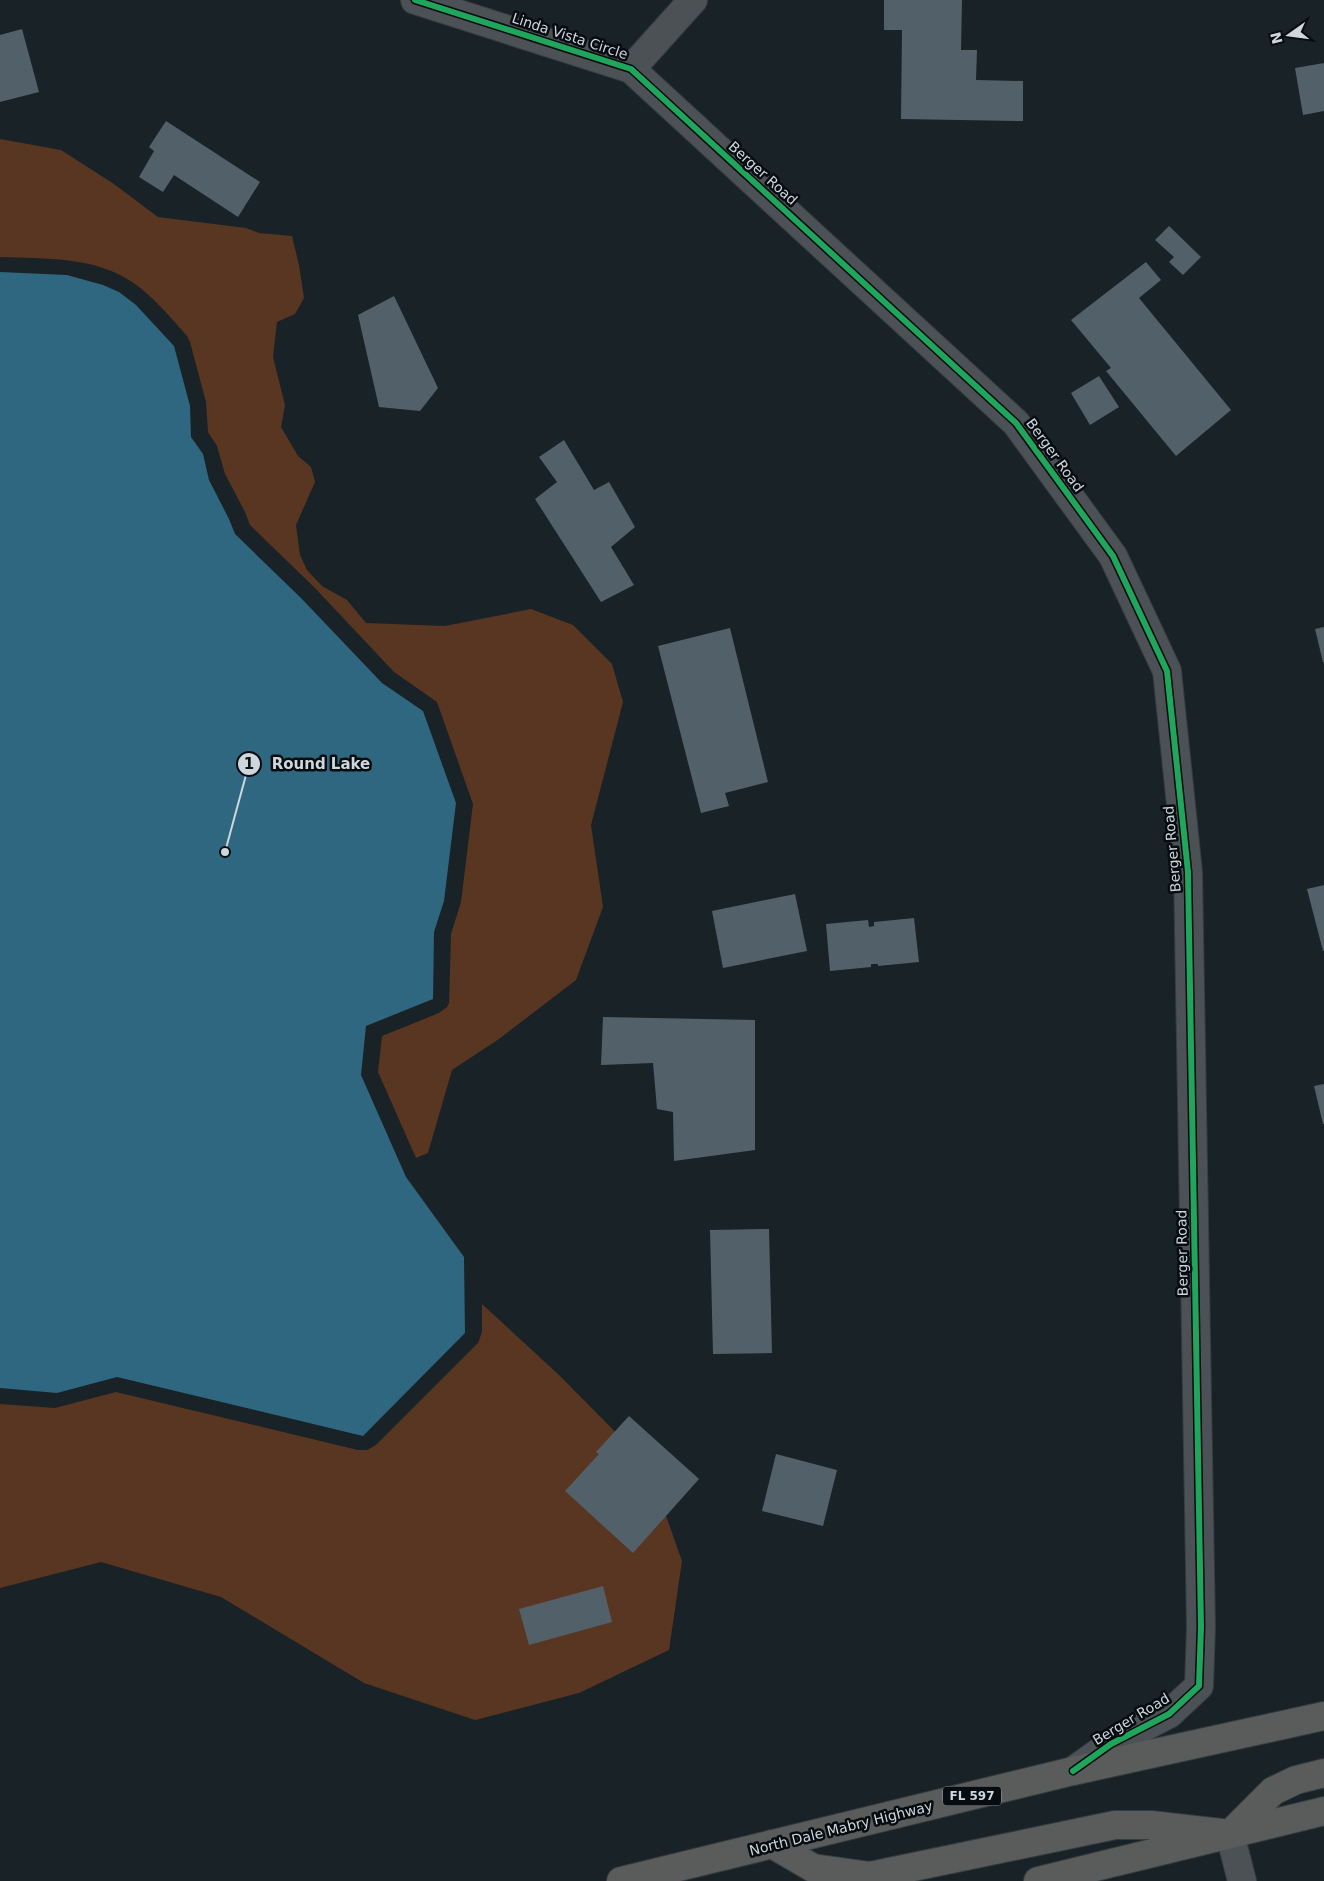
<svg xmlns="http://www.w3.org/2000/svg" width="1324" height="1881" font-family="'DejaVu Sans',sans-serif">
<style>
.green{fill:#583621}
.water{fill:#2e677f}
.building{fill:#526169}
.lines{fill:none;stroke-linecap:round;stroke-linejoin:round}
.minor-casing{stroke:#353c3f;stroke-width:30}
.primary-casing{stroke:#353c3f;stroke-width:30}
.minor{stroke:#4b5154;stroke-width:28}
.primary{stroke:#5a5c5c;stroke-width:28}
.cycleway-casing{stroke:#060c0f;stroke-width:9}
.cycleway{stroke:#20a55d;stroke-width:6}
.labels{text-anchor:middle;stroke-width:5;stroke-linejoin:round;paint-order:stroke}
.shield{fill:#060c0f;stroke:#919a9e;stroke-width:1}
.shield-label{font-size:12px;font-weight:bold;fill:#cdd7dc}
.street-label{font-size:14px;fill:#cdd7dc;stroke:#060c0f}
.leader{fill:none;stroke:#cdd7dc;stroke-width:2}
.callout-dot{fill:#cdd7dc;stroke:#060c0f;stroke-width:2}
.mark-label{font-size:15px;text-anchor:middle;font-weight:bold;fill:#111}
.callout-label{font-size:15px;text-anchor:middle;font-weight:bold;fill:#cdd7dc;stroke:#060c0f;stroke-width:5;stroke-linejoin:round;paint-order:stroke}
</style>
<rect width="100%" height="100%" fill="#192226"/>
<g class="green">
<path d="M0,139L61,150L114,184L158,217L246,228L259,233L292,236L299,265L304,298L295,314L277,322L273,357L285,405L281,427L298,456L311,467L315,482L296,525L300,555L307,570L322,586L347,600L366,623L445,626L531,609L573,625L612,664L623,702L591,825L603,907L576,980L499,1039L452,1070L428,1153L416,1158L378,1072L382,1036L439,1013L447,1007L449,1003L451,934L461,902L473,804L437,702L394,672L315,588L250,525L245,512L225,474L217,446L208,432L206,402L190,342L187,336C170,317 153,296 132,282C94,256 44,259 0,257Z"/>
<path d="M482,1304L559,1375L648,1465L682,1561L669,1650L579,1693L475,1720L364,1683L221,1597L101,1562L0,1588V1404L55,1408L116,1392L358,1450H367L376,1445L478,1343L482,1332Z"/>
</g>
<path class="water" d="M0,272L67,275L103,285L119,292L136,305L174,346L190,406L191,437L203,454L209,480L229,519L235,534L301,598L382,683L423,711L456,803L444,901L434,932L433,999L366,1026L361,1075L406,1177L464,1257L465,1333L363,1436L117,1377L57,1393L0,1388Z"/>
<g class="building">
<path d="M884,0H962L961,50H977L976,80L1023,81V121L901,119L902,30H884Z"/>
<path d="M22,29L39,92L0,102V35Z"/>
<path d="M1324,63V111L1303,115L1295,68Z"/>
<path d="M166,121L260,182L238,217L174,175L163,192L139,177L154,151L149,147Z"/>
<path d="M1169,226L1201,257L1183,275L1169,262L1174,257L1155,240Z"/>
<path d="M1146,262L1161,280L1139,298L1231,410L1176,456L1106,371L1111,368L1071,320Z"/>
<path d="M394,296L438,388L420,411L379,407L358,315Z"/>
<path d="M1099,376L1119,407L1090,425L1071,393Z"/>
<path d="M564,440L594,490L609,482L635,527L611,547L634,585L601,602L535,499L557,482L539,457Z"/>
<path d="M1324,627V662H1323L1315,629Z"/>
<path d="M730,628L768,782L725,793L729,806L701,813L658,646Z"/>
<path d="M1324,885V951H1323L1307,889Z"/>
<path d="M795,894L807,951L723,968L712,911Z"/>
<path d="M914,918L919,962L878,966V964H871V967L830,971L826,924L868,920L869,927L874,926V922Z"/>
<path d="M603,1017L755,1020V1150L674,1161L673,1112L657,1109L653,1063L601,1065Z"/>
<path d="M1324,1084V1124H1323L1314,1086Z"/>
<path d="M769,1229L772,1353L713,1354L710,1230Z"/>
<path d="M629,1416L699,1479L633,1553L565,1491L599,1454L596,1452Z"/>
<path d="M776,1454L837,1470L823,1526L762,1511Z"/>
<path d="M603,1586L612,1622L529,1645L519,1609Z"/>
</g>
<g class="lines">
<defs>
<g id="minor">
<path d="M415,0L631,69L1016,423L1113,556L1167,671L1188,872L1201,1627L1199,1686L1169,1714L1111,1744L1073,1771"/>
<path d="M631,69L693,0"/>
<path d="M1230,1834L1242,1881"/>
</g>
<g id="primary">
<path d="M772,1844L813,1868L870,1876L1115,1825H1151L1230,1834L1273,1791L1296,1780L1324,1773"/>
<path d="M621,1881L1073,1771L1324,1716"/>
<path d="M1038,1881L1324,1811"/>
</g>
</defs>
<use href="#minor" class="minor-casing"/>
<use href="#primary" class="primary-casing"/>
<use href="#minor" class="minor"/>
<use href="#primary" class="primary"/>
<defs>
<path id="cycleway" d="M415,0L631,69L1016,423L1113,556L1167,671L1188,872L1201,1627L1199,1686L1169,1714L1111,1744L1073,1771"/>
</defs>
<use href="#cycleway" class="cycleway-casing"/>
<use href="#cycleway" class="cycleway"/>
</g>
<g class="labels">
<rect class="shield" x="943" y="1786.5" width="58" height="19" rx="4"/>
<g class="shield-label">
<text x="972" y="1800">FL 597</text>
</g>
<g class="street-label">
<text transform="translate(570 36) rotate(18)" y="5">Linda Vista Circle</text>
<text transform="translate(763 173) rotate(42)" y="5">Berger Road</text>
<text transform="translate(1055 455) rotate(54)" y="5">Berger Road</text>
<text transform="translate(1172 849) rotate(-95)" y="5">Berger Road</text>
<text transform="translate(1182 1253) rotate(-91)" y="5">Berger Road</text>
<text transform="translate(1131 1719) rotate(-31)" y="5">Berger Road</text>
<text transform="translate(841 1828) rotate(-14)" y="5">North Dale Mabry Highway</text>
</g>
</g>
<path class="leader" d="M225 852L249 764"/>
<g class="callout-dot">
<circle cx="225" cy="852" r="5"/>
<circle cx="249" cy="764" r="12"/>
</g>
<g class="mark-label">
<text x="249" y="769">1</text>
</g>
<g class="callout-label">
<text x="321" y="769">Round Lake</text>
</g>
<g transform="translate(1289 35) rotate(256)" stroke="#060c0f" stroke-width="4" paint-order="stroke">
<path d="M0-4L9 19L0 12L-9 19Z" fill="#cdd7dc"/>
<text y="-8" font-size="14" font-weight="bold" text-anchor="middle" fill="#cdd7dc">N</text>
</g>
</svg>
